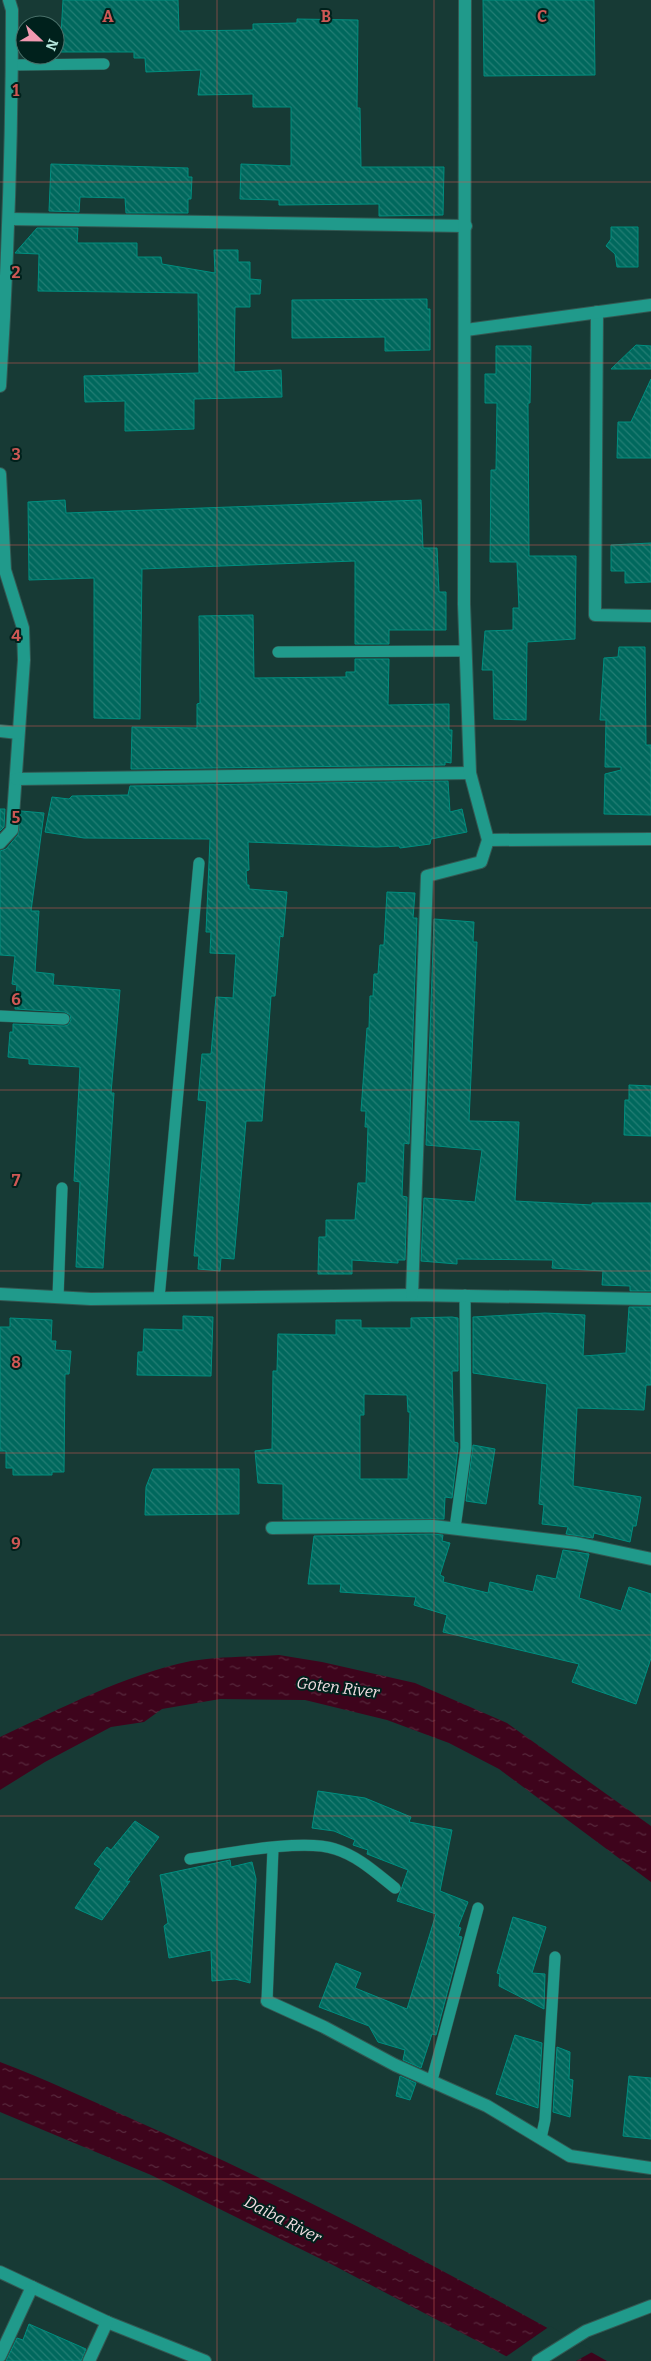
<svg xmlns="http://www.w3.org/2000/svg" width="651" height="2361" font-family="Bitter,serif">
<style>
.water{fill:url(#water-ripples)}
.pier{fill:#173a35}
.building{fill:url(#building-back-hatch);stroke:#008e7f;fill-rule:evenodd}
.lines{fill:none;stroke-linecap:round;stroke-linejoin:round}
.service-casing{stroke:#335852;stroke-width:12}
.minor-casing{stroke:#335852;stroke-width:14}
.secondary-casing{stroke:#335852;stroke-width:14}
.service{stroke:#209a8b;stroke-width:11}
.minor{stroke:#209a8b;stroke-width:12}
.secondary{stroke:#209a8b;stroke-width:12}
.grid{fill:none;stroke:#ce5855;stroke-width:1;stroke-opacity:0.55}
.labels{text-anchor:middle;stroke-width:4;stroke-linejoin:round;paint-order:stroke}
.water-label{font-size:16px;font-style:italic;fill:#f3dee3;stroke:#00211c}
.grid-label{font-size:16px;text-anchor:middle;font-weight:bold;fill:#ce5855;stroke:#00211c;stroke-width:4;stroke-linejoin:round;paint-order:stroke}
</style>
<defs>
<pattern id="water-ripples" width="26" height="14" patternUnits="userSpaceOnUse" patternTransform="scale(1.25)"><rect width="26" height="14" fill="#3e041c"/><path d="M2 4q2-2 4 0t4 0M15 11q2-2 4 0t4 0" fill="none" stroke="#58293d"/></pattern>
<pattern id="building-back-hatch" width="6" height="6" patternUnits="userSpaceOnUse" patternTransform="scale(1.25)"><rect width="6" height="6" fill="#00685d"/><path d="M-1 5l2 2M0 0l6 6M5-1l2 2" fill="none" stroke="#237e74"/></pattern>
</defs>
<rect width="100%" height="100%" fill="#173a35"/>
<g class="water">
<path d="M279,1655L322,1662L415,1683L507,1723L651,1826V1882L499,1769L449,1743L387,1720L305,1700L220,1699L162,1709L144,1722L111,1727L45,1762L0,1790V1737C62,1708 124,1675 191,1661C219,1656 251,1657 279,1655Z"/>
<path d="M0,2062C45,2079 88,2099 132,2119C295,2191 452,2274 607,2361H515L331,2264L151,2175L0,2112Z"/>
</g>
<path class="pier" d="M550,2326L594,2351L576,2361H510L504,2358Z"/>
<g class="building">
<path d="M63,0H178L179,31L253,30V24L297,23V19L358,20L357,108H360L361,167H444L443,215L379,216V204L279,205V200L240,199L241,164L291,166V107H253V94L198,95L201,70L146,72L145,58H134V52H60Z"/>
<path d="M483,0H594L595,75L484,76Z"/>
<path d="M51,164L188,168V177H192L191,199H188V213H126L125,198L80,197L79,212L49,211Z"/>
<path d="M611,227H638V267H617L615,254L606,246L611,239Z"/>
<path d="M37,228H78L77,243H137V257H161L162,264L215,273L214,250H238V262H250V279L261,280L260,294H250V307H235L234,372L281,370L282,397L194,399V429L125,431V401L85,402L84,376L199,373L198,293L38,291L39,254L15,253Z"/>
<path d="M427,299V309H430V350L385,351V337L292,338V300Z"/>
<path d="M636,345L651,346V369H611Z"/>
<path d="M496,346H531L530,403H528L529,556H576L575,639L527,642L526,720L494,719L493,670H482L485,631L513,630V608H519L517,562H490L491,470H496L497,403H485V374H496Z"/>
<path d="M651,379V458H617L618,422H631Z"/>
<path d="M65,500L66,513L421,500L423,548H437L439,592H446V630H389V644H355V561L142,569L140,719L94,718V578L29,580L28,502Z"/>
<path d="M651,543V582L625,583V571H611V545Z"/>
<path d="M253,615L254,678L346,677V672H355V659H389L388,705L449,704V730H452L451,763L445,762V765L131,769L132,727L197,728V704L200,703L199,616Z"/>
<path d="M619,647H645L646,745H651V815L604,814L605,774L621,770V767H605L606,720H600L604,658L618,657Z"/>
<path d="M448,781L450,812L462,809L467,832L431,839L430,844L400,848L399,846L376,847L248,842L249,870L246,871L247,885H249V889L287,892L283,937L280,936L275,996H271L262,1121H246L234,1259L221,1258L220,1271L198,1269L199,1256H194L207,1101L198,1100L202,1054H211L216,997L233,998L236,954L210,953L211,932H206L210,839L84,838L45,832L52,797L69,799L72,796L128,795L130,786Z"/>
<path d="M0,809H5L4,827L0,831Z"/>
<path d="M21,811L44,813L31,911H39L35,972L54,974L53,985L120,990L111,1093H114L103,1268L76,1267L80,1182L74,1181L80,1067L29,1064V1059L8,1057L10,1032H13V1024L64,1026L68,1025L71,1020L70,1015L65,1012L15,1009L17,985L12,984L15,956L0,955V851L6,849L18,835Z"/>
<path d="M387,892L415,893L413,918H417L409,1144L404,1143L402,1196L407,1197L405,1260H398V1263L352,1260V1274H318L319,1237H326V1220H355L358,1183H366L368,1127H365L366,1111H361L367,1028H369L370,996H373L374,974H378L380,945H384Z"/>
<path d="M434,919L474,922L473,942H477L469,1121L519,1122L515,1201L592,1205V1203H651V1291H630V1286L602,1285L603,1271L552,1268L553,1260L457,1259V1264L421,1261L424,1198L475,1202L482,1150L426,1145Z"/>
<path d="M629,1085L651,1086V1136L624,1135L625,1100H629Z"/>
<path d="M629,1307H651V1385H646L644,1410L577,1408L573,1486L641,1497L636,1526H633L630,1542L594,1533L593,1538L566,1534L568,1527L542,1524L544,1505L539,1504L547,1384L473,1373V1317L545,1313L585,1315L583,1356L626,1353Z"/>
<path d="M183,1316L213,1317L211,1376L137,1375L138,1352H143L144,1329L183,1330Z"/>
<path d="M452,1317L458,1318V1371H452L454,1442L458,1443V1448L452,1498L445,1497L444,1519H283V1484L258,1483L255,1451L272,1449L273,1371H277L278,1334L336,1335V1320H361V1328H411V1318ZM364,1394L407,1395L408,1412H410L408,1479H360V1415H364Z"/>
<path d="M10,1318L52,1320L51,1341H56L55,1350L71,1351L69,1374H65L64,1472H52V1475H13V1468H6V1451H0V1327H10Z"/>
<path d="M473,1445L495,1449L486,1504L466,1501Z"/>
<path d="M153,1469H239V1514L145,1515L146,1487Z"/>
<path d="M433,1534L443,1535L442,1541L450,1543L440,1575L444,1577L443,1582L488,1593L490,1582L533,1592L537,1575L556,1579L563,1550L589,1554L579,1598L621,1611L629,1587L651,1594V1658L636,1704L572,1682L579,1664L443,1632L447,1615L414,1605L416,1597L340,1592L341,1584H308L314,1536Z"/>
<path d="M318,1791L365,1798L411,1817L409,1822L452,1830L440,1891L468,1902L458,1927L461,1928L458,1936L462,1937L436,2035L432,2034L421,2068L403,2060L405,2050L378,2042L369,2026L319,2007L336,1963L361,1973L355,1988L407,2009L436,1914L397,1901L408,1870L367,1854L368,1850L353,1845L355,1840L334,1831L312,1828Z"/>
<path d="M135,1821L159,1837L126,1882L130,1881L102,1920L75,1908L101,1869L94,1864L107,1847L111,1850Z"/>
<path d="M230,1860L231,1867L252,1862L256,1879L250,1983L235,1979L212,1981L211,1950L169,1958L164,1926L168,1923L160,1875Z"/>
<path d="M513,1917L546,1927L532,1973L545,1974L544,2009L499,1986L500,1974L497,1973Z"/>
<path d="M515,2035L542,2043L538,2108L496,2094Z"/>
<path d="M557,2047L570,2052L569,2079L573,2080L570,2117L553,2112Z"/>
<path d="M400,2076L416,2083L410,2100L396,2096Z"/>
<path d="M629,2076L651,2078V2139L623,2136Z"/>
<path d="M29,2324L86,2349L81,2361H6L17,2338L23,2340Z"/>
</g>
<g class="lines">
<defs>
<g id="service">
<path d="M12,65L104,64"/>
<path d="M278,652L465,651"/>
<path d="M0,1016L64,1019"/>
<path d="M58,1297L62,1188"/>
<path d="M159,1298L199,863"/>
<path d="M455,1528L466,1448L465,1295"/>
<path d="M190,1859C225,1854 303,1838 335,1849C358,1856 376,1873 395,1888"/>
<path d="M267,2001L273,1848"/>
<path d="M432,2080L478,1908"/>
<path d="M541,2138L545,2120L555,1957"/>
</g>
<g id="minor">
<path d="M9,219L466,226"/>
<path d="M597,312L595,615L651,616"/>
<path d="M466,330L651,305"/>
<path d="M0,386C8,261 12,135 12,10L9,0"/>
<path d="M0,474L5,570L23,628L24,660L12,830L0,843"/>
<path d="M0,731L18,733"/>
<path d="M16,779L470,773"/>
<path d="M488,840L651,839"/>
<path d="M0,1294L91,1299L412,1295L651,1299"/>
<path d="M412,1295L427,876L481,862L488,840L470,773L464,604L465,0"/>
<path d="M272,1528L433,1526L576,1543L651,1559"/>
<path d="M267,2001L324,2027L395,2065L487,2106L570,2156L651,2168"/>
<path d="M0,2272L107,2322L205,2361"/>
<path d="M0,2356L32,2287"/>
<path d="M89,2361L107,2322"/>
</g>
<path id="secondary" d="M538,2361L586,2331L651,2306"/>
</defs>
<use href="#service" class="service-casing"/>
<use href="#minor" class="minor-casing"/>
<use href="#secondary" class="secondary-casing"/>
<use href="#service" class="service"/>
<use href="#minor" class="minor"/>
<use href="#secondary" class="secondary"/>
</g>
<path class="grid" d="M217,0V2361M434,0V2361M0,182H651M0,363H651M0,545H651M0,726H651M0,908H651M0,1090H651M0,1271H651M0,1453H651M0,1635H651M0,1816H651M0,1998H651M0,2179H651"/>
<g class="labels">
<g class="water-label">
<text transform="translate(338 1687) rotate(7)" y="6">Goten River</text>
<text transform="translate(283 2219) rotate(27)" y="6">Daiba River</text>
</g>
</g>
<g class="grid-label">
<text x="108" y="22">A</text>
<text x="326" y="22">B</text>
<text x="542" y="22">C</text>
<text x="16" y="96">1</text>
<text x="16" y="278">2</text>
<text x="16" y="460">3</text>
<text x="16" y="641">4</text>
<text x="16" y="823">5</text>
<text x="16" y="1005">6</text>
<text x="16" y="1186">7</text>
<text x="16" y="1368">8</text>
<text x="16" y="1549">9</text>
</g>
<g transform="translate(40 40) rotate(112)"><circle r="24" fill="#00211c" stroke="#497069"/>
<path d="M0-4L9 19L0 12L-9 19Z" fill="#f19ab1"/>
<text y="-8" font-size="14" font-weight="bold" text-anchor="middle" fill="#b6e6dd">N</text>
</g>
</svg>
